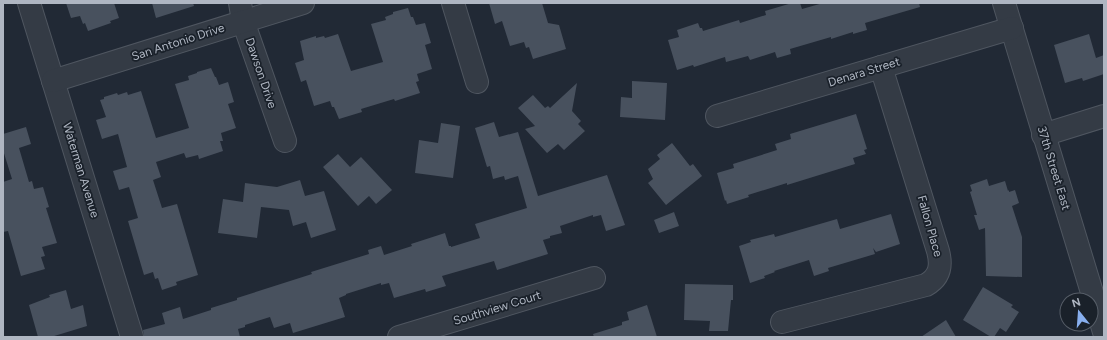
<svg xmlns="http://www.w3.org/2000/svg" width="1107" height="340" font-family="Figtree,sans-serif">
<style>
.building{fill:#48515e}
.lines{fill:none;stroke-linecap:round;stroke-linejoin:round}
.minor-casing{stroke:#4f5660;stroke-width:24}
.minor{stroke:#343b45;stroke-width:22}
.labels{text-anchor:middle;stroke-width:3.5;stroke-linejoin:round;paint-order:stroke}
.street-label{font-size:12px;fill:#afb6c2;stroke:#1a212a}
</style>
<rect width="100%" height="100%" fill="#212935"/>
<g class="building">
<path d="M66,3H114L119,18L110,21L111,23L88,31L85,23L83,24L80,16L71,18Z"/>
<path d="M152,3H193L194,6L156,18Z"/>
<path d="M489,3H542L548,23L559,25L566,49L533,59L529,47L526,48L524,42L510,46L502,21L495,24Z"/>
<path d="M792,3H800L802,9L823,3H919L920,7L865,23L867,30L853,34V32L831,39V37L790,49L791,54L777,58L775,52L750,60L748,56L726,62L725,57L694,67L693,65L677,70L668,40L679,37L677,30L698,23L700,28H702L703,31L739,20L740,23L766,15L765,11Z"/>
<path d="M408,8L411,17H413L416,25L425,23L431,43L425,45L432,69L417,74L419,81L416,82L420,93L395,101L394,99L361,109L362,112L339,119L334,107H332L330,101L314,106L306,80L301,82L295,63L304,60L300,41L316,36V38L324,36L325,38L338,34L351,71L383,62L371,24L386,20L385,17L393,14V12Z"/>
<path d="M1089,34L1096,58L1104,55V74L1083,81L1082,78L1065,83L1054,45Z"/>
<path d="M211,68L215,77H216L219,85L228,82L234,102L228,104L236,128L221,133L223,141H220L223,151L199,159L198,155L186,158L184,153L156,162L161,177L153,180L162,208L177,204L198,275L176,282L177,285L162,290L158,278L155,279L153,272L144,275L128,221L138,218L129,187L119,190L113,171L127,167L118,134L102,139L96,120L106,117L100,100L104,99V97L117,93L118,95L127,92L128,95L141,91L156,138L189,128L175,84L189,80L188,76L197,73V72Z"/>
<path d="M632,81L667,83L665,120L620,117L621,97L632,98Z"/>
<path d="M577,83L572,111L581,121L578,124L585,131L564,150L558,144L547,153L525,129L535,126L518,108L533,95L545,108L548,106L550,108Z"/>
<path d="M856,114L867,149L864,150L866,154L853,158L855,164L787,185V183L748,195L749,197L727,204L726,200L725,201L717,173L734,168L733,164L777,150L775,144L791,139L790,134Z"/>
<path d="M494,122L499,137L518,132L538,196L607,175L625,225L606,231L601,215L593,217V215L560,226L562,233L550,236V238L543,240L548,254L497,270L494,261L442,276L446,286L426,292L425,289L394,298L389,283L381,285V283L346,294V295L339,298L345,317L293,333L290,323L274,328L270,317L245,325V327L238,329L240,337H144L143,330L165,324L162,313L180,307L183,319L211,310V308L237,300V298L312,274L311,272L369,254L368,250L381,246L384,255L412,246L411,244L445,233L449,246H451V247L480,238L475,224L527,208L518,176L505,180L504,176L493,179L490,166L487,167L475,128Z"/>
<path d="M441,123L460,126L453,178L415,173L419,140L438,143Z"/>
<path d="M26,127L31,144L19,148L29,182L32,181L34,189L43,187L49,207L46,208L57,243L42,247L45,256L41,257L45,269L21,276L8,231L3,232V182L12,179L3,150V134Z"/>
<path d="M672,143L690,166L693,164L702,176L666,205L648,183L653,179L648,169L660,159L657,155Z"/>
<path d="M338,154L350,167L361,157L392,190L376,204L369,196L358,206L323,167Z"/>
<path d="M987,179L989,186L1005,181L1008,191L1009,190V192L1015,190L1019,203L1012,206L1022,237V277L986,276L985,228L979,230L974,215H977L970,192L972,191L970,185Z"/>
<path d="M300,180L305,196L324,191L336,230L311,238L306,222L293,226L289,210L261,207L257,238L218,233L223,199L243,202L245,183L277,187Z"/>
<path d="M674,212L679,226L659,233L654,220Z"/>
<path d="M891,214L900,244L876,252L873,248L875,254L828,268L829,271L814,276L809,260L774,271L775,272L764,276L765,278L750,283L739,246L751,242L750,240L774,234L775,237L837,219L840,229Z"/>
<path d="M685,284L733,285V300H731L728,331H709L710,321L684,320Z"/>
<path d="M983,287L1013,305L1011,307L1019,312L1006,332L1000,328L994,337H991L963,320Z"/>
<path d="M66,290L71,309L83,305L87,326L51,337H38L29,305L50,297L49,295Z"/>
<path d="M647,305L657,337H594L593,334L622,325V322L629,320L627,312Z"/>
<path d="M946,320L956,337H921Z"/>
</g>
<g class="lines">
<defs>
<g id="minor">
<path d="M29,3L132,337"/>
<path d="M240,3L243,21L285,141"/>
<path d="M453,3L477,82"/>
<path d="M1004,3L1104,332"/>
<path d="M53,81L303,3"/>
<path d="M717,116L1012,28"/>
<path d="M1043,135L1104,116"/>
<path d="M782,322L926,285C940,277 942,266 938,251L881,67"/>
<path d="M399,337L594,278"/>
</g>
</defs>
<use href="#minor" class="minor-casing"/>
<use href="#minor" class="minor"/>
</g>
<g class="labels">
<g class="street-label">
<text transform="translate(178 42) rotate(-18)" y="4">San Antonio Drive</text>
<text transform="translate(864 72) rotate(-17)" y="4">Denara Street</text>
<text transform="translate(261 73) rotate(71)" y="4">Dawson Drive</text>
<text transform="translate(1054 168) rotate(73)" y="4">37th Street East</text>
<text transform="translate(81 170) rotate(73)" y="4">Waterman Avenue</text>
<text transform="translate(930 226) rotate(74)" y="4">Fallon Place</text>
<text transform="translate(497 308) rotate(-17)" y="4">Southview Court</text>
</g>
</g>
<rect width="1107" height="340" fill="none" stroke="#afb6c2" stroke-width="8"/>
<g transform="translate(1079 312) rotate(343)"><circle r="19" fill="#1a212a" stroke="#565d67"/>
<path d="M0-3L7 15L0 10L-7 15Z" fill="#88afee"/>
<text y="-6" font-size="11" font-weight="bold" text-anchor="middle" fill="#afb6c2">N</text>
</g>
</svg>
